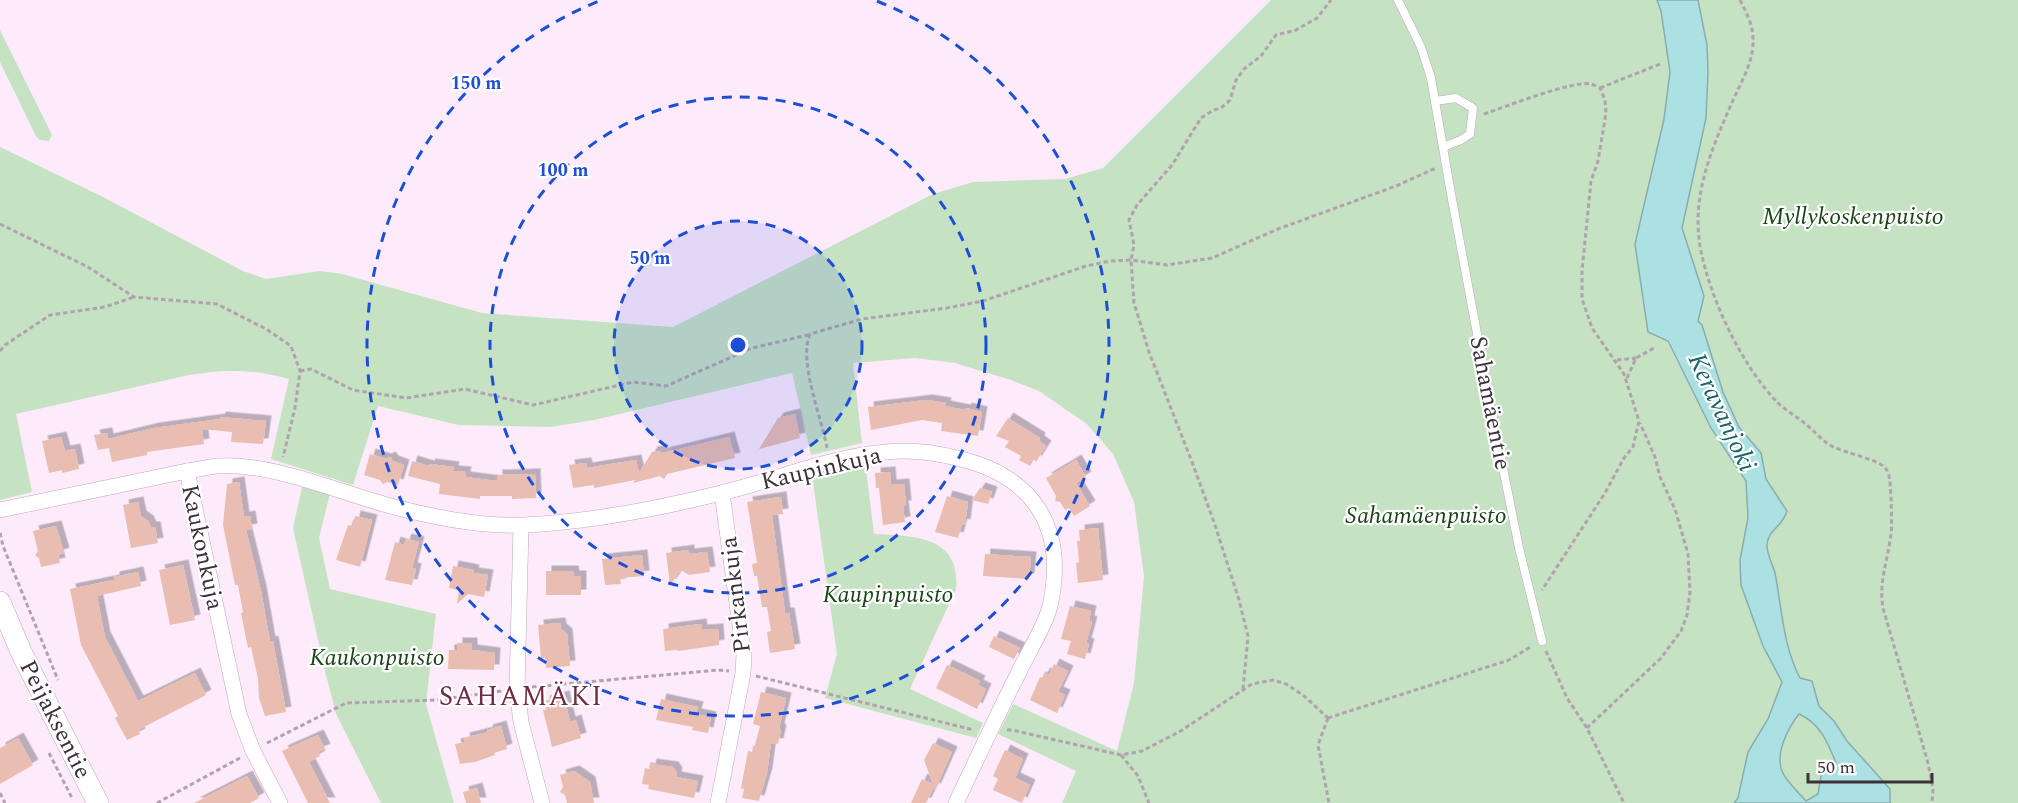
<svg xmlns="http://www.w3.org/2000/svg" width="2018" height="803" font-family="Spectral,serif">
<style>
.green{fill:#c5e2c2}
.water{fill:#abe1e3;stroke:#8aacb1;stroke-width:1.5;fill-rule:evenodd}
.building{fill:#eabdb1;filter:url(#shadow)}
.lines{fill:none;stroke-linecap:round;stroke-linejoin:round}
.lane-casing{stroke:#c1a5bf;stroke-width:9}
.street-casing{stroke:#c1a5bf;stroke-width:16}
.secondary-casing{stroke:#c1a5bf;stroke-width:22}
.path{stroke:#b2a2b0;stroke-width:3;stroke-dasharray:4.5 3;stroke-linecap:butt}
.lane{stroke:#fff;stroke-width:8}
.street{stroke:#fff;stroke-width:15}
.secondary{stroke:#fff;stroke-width:21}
.ring{fill:none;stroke:#1d4ed8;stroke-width:3;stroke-dasharray:10 8}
.labels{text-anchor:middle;stroke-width:4.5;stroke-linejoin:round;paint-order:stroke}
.park-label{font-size:24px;font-style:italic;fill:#1b4519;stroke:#fff}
.street-label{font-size:24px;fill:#3c313b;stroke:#fff}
.water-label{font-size:26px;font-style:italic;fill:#1c6366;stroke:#fff}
.quarter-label{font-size:27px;letter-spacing:1.5px;fill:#712c43;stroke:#fff}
.centre{fill:#1d4ed8;stroke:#fff;stroke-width:3}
.ring-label{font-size:18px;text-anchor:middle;font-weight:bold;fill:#1d4ed8;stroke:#fff;stroke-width:4.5;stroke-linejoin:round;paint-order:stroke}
</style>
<defs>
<filter id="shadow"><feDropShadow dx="5.5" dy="-5.5" stdDeviation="0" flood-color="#0004"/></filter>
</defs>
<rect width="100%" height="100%" fill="#fdebfb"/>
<g class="green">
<path d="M1271,0H1657L1661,11L1670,72L1642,294L1648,332L1667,341L1711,428L1746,481L1748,518L1740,560L1741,585L1763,646L1782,682L1768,719L1748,752L1738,798L1734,803H1062L1076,771L998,734L1013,704L1117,751L1134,683L1144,576L1134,502L1113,454L1087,424L1039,391L1011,380L955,363L915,358L853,363L862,443L811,455L792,373L594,420L550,427L459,425L378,406L353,485L271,459L289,379C252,369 227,369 189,375L16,414L32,492L0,500V147L103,197L243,271L266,279L320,271L342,274L482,313L673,327L933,194L973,182L1065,179L1103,168Z"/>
<path d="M1698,0H2018V803H1890V789L1847,741L1834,721L1819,705L1812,681L1800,678C1783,646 1782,609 1775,574C1773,565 1767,555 1767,547C1767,530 1782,528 1787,511L1766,479L1761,453L1739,427L1723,392L1702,325L1698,321L1704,296L1682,228L1706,118L1708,73L1707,45Z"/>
<path d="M0,30L52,135L49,141L40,140L36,136L0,62Z"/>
<path d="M865,461L874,534C915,536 961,536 956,589L910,689L983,723L976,738L825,698L837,654L812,475Z"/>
<path d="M303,483L330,493L319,538L330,589L436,614L426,704L454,803H381L336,714L325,671L293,528Z"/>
<path d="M1799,714L1812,720L1829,744L1837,763L1822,771L1818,794L1805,802C1799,794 1785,780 1782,771C1775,753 1788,728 1799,714Z"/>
</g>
<path class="water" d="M1657,0H1698L1707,45L1708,72L1706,118L1682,228L1704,296L1698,321L1702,325L1723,392L1739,427L1761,453L1766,479L1787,511C1782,528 1767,530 1767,546C1767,555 1773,565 1775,573C1782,609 1783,646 1800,678L1812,681L1819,706L1834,721L1847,741L1890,789V803H1734L1738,798L1748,752L1768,719L1782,682L1763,646L1741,585L1740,560L1748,518L1746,481L1711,428L1668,341L1648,332L1635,244L1664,119L1670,72L1661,11ZM1799,714C1820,723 1828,743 1836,763L1822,770L1818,794L1806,801C1800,794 1785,780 1782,771C1775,753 1788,728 1799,714Z"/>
<g class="building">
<path d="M927,400L946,403L945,406L965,410L966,408L982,412L978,436L941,431L942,423L922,420L871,430L868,407Z"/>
<path d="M795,414L800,438L759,449L778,418Z"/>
<path d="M220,417L266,421L263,444L231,442L232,432L202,429L204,444L147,452V455L112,462L109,448L98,450L94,435L107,433L108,439L154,428L220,419Z"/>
<path d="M1008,418L1040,438L1039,441L1046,446L1036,462L1034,459L1030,466L1019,460L1021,456L1005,447L1009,441L996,436Z"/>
<path d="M61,437L65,451L75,449L79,469L62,473V470L49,473L42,441Z"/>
<path d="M729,437L735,458L667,474L664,479L660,476L633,483L635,480L594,488V485L573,488L569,465L586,463L587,468L636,460L639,473L652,452L658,451L663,453Z"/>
<path d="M370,454L386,459L390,457L393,461L404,465L398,485L387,482L383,484L380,480L364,475Z"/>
<path d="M1076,460L1086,477L1076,483L1090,506L1074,516L1069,508L1065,510L1060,502L1055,501L1056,496L1046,478Z"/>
<path d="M412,461L429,466L430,464L454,467L453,471L466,472L465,477L497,481V475L535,474L536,498L512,499V496H480V499L439,494L440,484L408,476Z"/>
<path d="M890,472L891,485L904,484L906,506H903L905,522L883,525L879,488H876L875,473Z"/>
<path d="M239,482L244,517L250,516L252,529L246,530L261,591L270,642L273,641L286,712L265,716L259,698L258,679L251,647L248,648L241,613L243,612L238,585H235L223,525L227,484Z"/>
<path d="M980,488L992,492L988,504L972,500Z"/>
<path d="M947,496L968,502L965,525L962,524L958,538L935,532Z"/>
<path d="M781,497L783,514L772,515L785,613H789L795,649L770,653L767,632L771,631L767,607H762L757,576H754L752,564L757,563L747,502Z"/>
<path d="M138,502L141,516L148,521L151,527H155L158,543L131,548L123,505Z"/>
<path d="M355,516L372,520L360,567L336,560L348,525L353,526Z"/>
<path d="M56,526L64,553L58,555L60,563L41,567L39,558L35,555L38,551L33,531Z"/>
<path d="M1098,528L1103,580L1078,583L1076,563L1079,562L1077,541H1080L1079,530Z"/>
<path d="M406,539L419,542L412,568L416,569L412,585L385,580L395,542L404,545Z"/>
<path d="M689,550V554L707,552L710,572L689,575L681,570L670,585L666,553Z"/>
<path d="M985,554L1031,557L1029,579L983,576Z"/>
<path d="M642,555L644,576L620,578L621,584L605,585L602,559Z"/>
<path d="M183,565L195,620L170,625L159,570Z"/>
<path d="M453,566L474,570L473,573L488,575L484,597L468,594L457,604L459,590L449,588Z"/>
<path d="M546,571H573L574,576H581V595H546Z"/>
<path d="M138,572L141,586L97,596L105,637L138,701L195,673L206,695L138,730L140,734L127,740L115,718L118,716L81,645L70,589L114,580V577Z"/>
<path d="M1070,606L1091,611L1089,621L1092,622L1086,643L1089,644L1085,659L1067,654L1071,641L1061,639Z"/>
<path d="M560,623L561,629L567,634L570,666L546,668L545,658H541L538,625Z"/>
<path d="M701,624L702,630L718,629L719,645L679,651L677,650L665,651L663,629Z"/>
<path d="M994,636L1020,648L1014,659L989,647Z"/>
<path d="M457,643H472V650L495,653L494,670L448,669L449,650H457Z"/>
<path d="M1054,664L1068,671L1058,692L1065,695L1057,713L1030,700L1040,677L1042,678L1045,673L1049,675Z"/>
<path d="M947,665L980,681L978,685L986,689L977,709L936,688Z"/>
<path d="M761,692L786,698L779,729L781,730L778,744L771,743L767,773L759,801L742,798L744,789L741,788L748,751L753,752L760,726L753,724Z"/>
<path d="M564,696L570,722L576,720L581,738L552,747L543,710H546L544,701Z"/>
<path d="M661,699L698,707L696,714L711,717L708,733L692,730L693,727L656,720Z"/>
<path d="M501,726L507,749L494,753L495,755L475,762L460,764L455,744L465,742L464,738L488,732L487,730Z"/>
<path d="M318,735L325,749L318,752L320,756L309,762L330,803H308L282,751Z"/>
<path d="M18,738L33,765L0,784V748Z"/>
<path d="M933,743L952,752L935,790L934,787L926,803H911L922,779L933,784L924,760Z"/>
<path d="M1005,750L1023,759L1015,778L1030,785L1022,803L993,790L998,779L993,776Z"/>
<path d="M651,764L673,767L677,773L676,777L698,781L694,798L648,789L649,785L642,784L645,768L650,769Z"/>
<path d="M574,771L590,782L594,803H567L565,795L560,792L563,787L560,775Z"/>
<path d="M247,776L259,798L250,803H194Z"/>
<path d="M477,788L481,803H466L463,792Z"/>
</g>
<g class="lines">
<defs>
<g id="lane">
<path d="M1398,0L1421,47L1431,78L1451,194L1489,398L1519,548L1542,641"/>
<path d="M1435,101L1456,98L1473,108L1470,134L1461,140L1443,147"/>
</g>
<g id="street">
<path d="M187,471C197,470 207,467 217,466C270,462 336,491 387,505C431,517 479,527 524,525C591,522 657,509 721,493C776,480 829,457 886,452C910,449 933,452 957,458C1035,476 1067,529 1050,606C1045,627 1028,652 1019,672C997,715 977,759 956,803"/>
<path d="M0,510L187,471L239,714L253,751L280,803"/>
<path d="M521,526L517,689L521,722L542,803"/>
<path d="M718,803L743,673L744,655L722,493"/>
</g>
<path id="secondary" d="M0,602L22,654L98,803"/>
</defs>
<use href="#lane" class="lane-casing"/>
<use href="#street" class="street-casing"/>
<use href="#secondary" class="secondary-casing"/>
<g class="path">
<path d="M1740,0C1746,12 1753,25 1753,38C1754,60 1743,79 1734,98C1712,148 1690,196 1701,251C1711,301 1743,368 1779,404C1788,412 1799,418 1808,426C1815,432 1821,439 1828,444C1842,453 1880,459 1886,469C1891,476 1890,488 1891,496C1891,511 1893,526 1890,541C1886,565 1879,584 1883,608L1928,763L1933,789L1932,803"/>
<path d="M1600,88L1660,64"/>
<path d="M1484,114C1505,107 1573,80 1591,84C1594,85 1598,87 1600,88L1605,100L1606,113L1598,161L1591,181L1582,271V299L1592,328L1624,374L1639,421L1633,447L1624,458L1605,493L1542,590"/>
<path d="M0,224L88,267L134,297L217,304L266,329L291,346L300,371L295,408L283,457"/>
<path d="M0,351L5,345L50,315L105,307L134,297"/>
<path d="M1617,360L1636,358"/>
<path d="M300,371L311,369L353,390L406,398L465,389L533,405L633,382L666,386L752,348L808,335"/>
<path d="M1627,378L1636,358L1654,348"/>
<path d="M827,448C822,419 798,361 810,334L862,319L947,308L983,301L1086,266L1110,261L1131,260L1167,265L1212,258L1278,229L1396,186L1436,168"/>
<path d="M0,533L3,546L58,680"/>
<path d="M1546,651L1567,698L1587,728L1624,803"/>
<path d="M756,676L974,730"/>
<path d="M532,687L718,670L729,671"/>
<path d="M1243,689L1248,636L1239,600L1215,525L1192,462L1149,352L1134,303L1131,260L1134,245L1129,220L1137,205L1172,165L1201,118L1212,111L1222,107L1230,100L1236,80L1244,69L1261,56L1276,35L1296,30L1317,18L1331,0"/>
<path d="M1328,718L1509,660L1532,646"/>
<path d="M1328,718L1318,745L1329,803"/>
<path d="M1587,728L1661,658L1681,631L1687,615L1690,592L1688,554L1675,509L1660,477L1655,457L1640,423"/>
<path d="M1007,730H1012L1121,755L1142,751L1179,732L1252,684L1273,680L1286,684L1303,695L1328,718"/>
<path d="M267,743L346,703L437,700L502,691"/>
<path d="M49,753L72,798"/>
<path d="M1121,755L1138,776L1149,803"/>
<path d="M0,793L5,803"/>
<path d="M157,803L240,758"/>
</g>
<use href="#lane" class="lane"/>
<use href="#street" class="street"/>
<use href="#secondary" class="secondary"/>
</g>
<circle cx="738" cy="345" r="124" fill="#1d4ed8" fill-opacity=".12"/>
<g class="ring">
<circle cx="738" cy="345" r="124"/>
<circle cx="738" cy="345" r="248"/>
<path d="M877 1A371 371 0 1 1 599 1"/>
</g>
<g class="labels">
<g class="park-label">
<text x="1853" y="224">Myllykoskenpuisto</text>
<text x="1426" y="523">Sahamäenpuisto</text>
<text x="888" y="602">Kaupinpuisto</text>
<text x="377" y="665">Kaukonpuisto</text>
</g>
<g class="street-label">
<text transform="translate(1491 403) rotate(79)" y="8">Sahamäentie</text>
<text transform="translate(821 468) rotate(-13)" y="8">Kaupinkuja</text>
<text transform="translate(203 547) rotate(78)" y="8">Kaukonkuja</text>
<text transform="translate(735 595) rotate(-97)" y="8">Pirkankuja</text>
<text transform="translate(56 719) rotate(63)" y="8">Peijaksentie</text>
</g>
<g class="water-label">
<text transform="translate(1723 412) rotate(65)" y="9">Keravanjoki</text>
</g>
<g class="quarter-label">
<text x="521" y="705">SAHAMÄKI</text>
</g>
</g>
<circle cx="738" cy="345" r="9" class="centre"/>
<g class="ring-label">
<text x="476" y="89">150 m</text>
<text x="563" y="176">100 m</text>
<text x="650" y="264">50 m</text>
</g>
<path d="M1808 773v9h124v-9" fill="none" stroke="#3c313b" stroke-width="3"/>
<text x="1817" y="773" font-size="18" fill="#3c313b" stroke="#ffffff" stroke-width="4.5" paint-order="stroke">50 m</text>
</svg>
